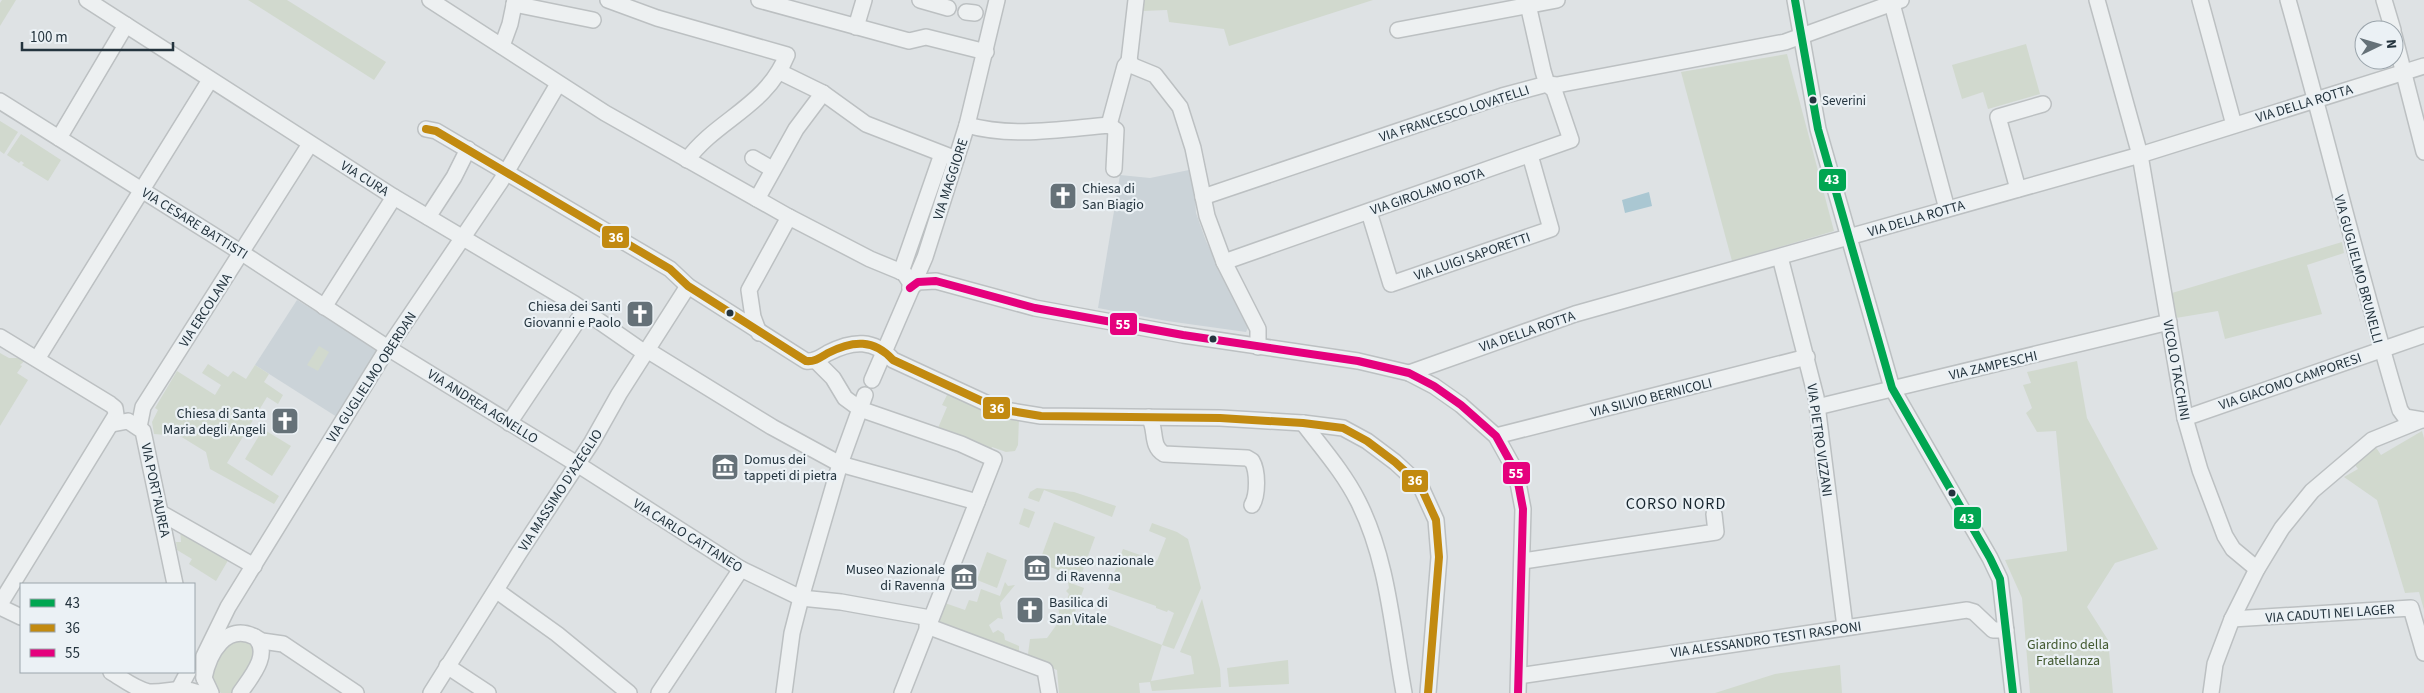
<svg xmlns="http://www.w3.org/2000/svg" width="2424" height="693" font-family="'Source Sans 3',sans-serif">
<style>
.built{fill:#cbd3d8}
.green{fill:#d1d9ce}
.water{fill:#aac7d2}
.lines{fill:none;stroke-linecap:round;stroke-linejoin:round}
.minor-casing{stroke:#bcc0c2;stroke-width:18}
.minor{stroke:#edf0f1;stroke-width:15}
.bus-1-casing{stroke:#ebf1f5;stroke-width:11}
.bus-2-casing{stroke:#ebf1f5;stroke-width:11}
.bus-3-casing{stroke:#ebf1f5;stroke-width:11}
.bus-1{stroke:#00a651;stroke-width:8}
.bus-2{stroke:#c28a10;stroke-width:8}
.bus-3{stroke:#e5007d;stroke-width:8}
.bus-dot{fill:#24343e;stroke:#ebf1f5;stroke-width:2}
.labels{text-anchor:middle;stroke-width:4.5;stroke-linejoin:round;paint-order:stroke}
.bus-label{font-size:13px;fill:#24343e;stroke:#ebf1f5;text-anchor:start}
.street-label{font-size:14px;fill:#24343e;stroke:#ebf1f5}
.poi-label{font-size:14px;fill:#24343e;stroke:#ebf1f5;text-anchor:start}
.park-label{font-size:14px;fill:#435a31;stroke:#ebf1f5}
.quarter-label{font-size:16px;letter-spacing:1px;fill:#17252e;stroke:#ebf1f5}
.line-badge{stroke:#ebf1f5;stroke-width:2}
.badge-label{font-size:14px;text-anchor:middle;font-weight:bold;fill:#fff}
</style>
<rect width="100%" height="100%" fill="#dee2e4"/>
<g class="built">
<path d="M1189,170L1195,195L1196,213L1206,241L1248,328L1246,332L1167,321L1098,308L1120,175L1150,178Z"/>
<path d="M297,300L379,350L337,417L255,365Z"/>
</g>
<g class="green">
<path d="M2,0H16L0,26V3Z"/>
<path d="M248,0H287L386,62L374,80Z"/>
<path d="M1144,0H1373L1229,46L1224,29L1169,22L1167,10L1143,11Z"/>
<path d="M2026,44L2040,94L1988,109L1983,92L1962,99L1952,65Z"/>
<path d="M1787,54L1834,231L1732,261L1681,72Z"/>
<path d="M0,121L18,132L4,154L0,151Z"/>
<path d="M21,134L61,160L48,181L22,165L24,163L21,161L19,163L7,155Z"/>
<path d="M2342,242L2344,253L2307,265L2322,314L2225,339L2218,311L2176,318L2172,293Z"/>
<path d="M319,346L329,352L318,371L307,365Z"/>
<path d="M0,353L9,358H28L20,365L22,366L17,373L28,380L0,426Z"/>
<path d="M2077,361L2087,418L2158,549L2115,563L2087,607L2108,640L2113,693H2030L2022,598L2005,560L2067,551V548L2056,431L2037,432L2026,413L2032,408L2023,385L2031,383L2027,372Z"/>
<path d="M208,364L228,377L233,371L246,379L255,365L269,374L264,382L283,395L278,404L267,397L227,463L279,496L274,504L210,469L206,452L180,436L154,434L152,422L158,410L155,408L177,371L215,395L221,385L202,373Z"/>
<path d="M948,393L984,412L1019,418L1018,445L1015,451L1006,452L992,447L991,450L938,428L947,407L942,405Z"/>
<path d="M263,429L291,446L272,476L245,459Z"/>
<path d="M2422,431L2424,438V610L2419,592L2405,593L2377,500L2344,477L2358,469L2353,462L2375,446L2381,455Z"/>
<path d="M1037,488L1074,492L1116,506L1112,517L1044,490L1039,502L1028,498L1030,492Z"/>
<path d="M1024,508L1035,512L1029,528L1019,524Z"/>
<path d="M1054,522L1095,537L1080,578L1039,563Z"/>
<path d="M1152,523L1177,532L1188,539L1201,588L1174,649L1162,645L1151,681L1194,674L1191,656L1180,652L1202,599L1220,669L1221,687L1152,691L1150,682L1139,683L1140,693H1059L1057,670L934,625L942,602L965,610L969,600L977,602L981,589L1000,596L1005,582L1008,586L1015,585L1000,603L1003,619L998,618L989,625L993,633L998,630L1004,634L1005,640L1019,646V652L1028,654L1030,639L1047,638L1060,620L1057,598L1063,601L1067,599L1069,594L1066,591L1069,588L1068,582L1084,588L1075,612L1162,645L1174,613L1168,610L1167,612L1156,608V606L1108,589L1123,549L1157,561L1166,538L1149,531Z"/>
<path d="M180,528L230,557L216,581L189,564L192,559L177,550L176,542H181Z"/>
<path d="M987,552L1007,560L997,588L977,580Z"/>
<path d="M236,638L252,642L256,659L235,693H221L214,687L210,670L226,645Z"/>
<path d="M1288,660L1289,684L1229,687L1227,668Z"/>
<path d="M1840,665L1842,693H1715L1775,674Z"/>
</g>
<path class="water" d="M1649,192L1652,206L1625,213L1622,200Z"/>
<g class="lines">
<defs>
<g id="minor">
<path d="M87,0L394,197L573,303L645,353"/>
<path d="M430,0L605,113L789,217L870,259L904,273L910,282V288"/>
<path d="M608,0L657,18L787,55C766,107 717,119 687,160"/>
<path d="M759,0L909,41L926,37L986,52"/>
<path d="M920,0L948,8"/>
<path d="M1795,0L1818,129L1892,388L1990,558L2000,579L2013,693"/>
<path d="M1891,0L1947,209"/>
<path d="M2097,0L2140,155L2185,418L2200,470L2225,536L2233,549L2257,569"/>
<path d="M2200,0L2234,125"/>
<path d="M2288,0C2327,137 2359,274 2400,410L2405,417L2424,420"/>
<path d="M2384,0L2393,30"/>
<path d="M514,4L593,20"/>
<path d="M966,12L975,13"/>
<path d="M856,27L864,0"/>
<path d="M1398,30L1557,0"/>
<path d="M2394,35L2424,152"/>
<path d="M502,46L510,24L515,0"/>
<path d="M1129,61L1133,66L1155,75L1180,107L1193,148L1207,216L1224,262L1258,329V347"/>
<path d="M780,72L823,93L866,124L956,159"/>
<path d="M0,101L242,253L388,348L585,469L741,569L801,598L841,602L930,618"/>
<path d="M967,125C1013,138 1062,129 1109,125L1116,130L1114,169"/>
<path d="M1109,125L1125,66L1129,61L1136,0"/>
<path d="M426,129L436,131L670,269L688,286L806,361C815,362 821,357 828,353C853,340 874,339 893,360L999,409L1041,416L1220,418L1303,423L1343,428L1367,441L1395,462L1420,485L1436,520L1439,557L1428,693"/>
<path d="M59,138L126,25"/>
<path d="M753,158L772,169"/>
<path d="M2018,189L1998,117L2043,104"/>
<path d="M1203,197L1502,96L1547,84L1557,85L1785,42L1901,0"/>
<path d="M757,199L796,129L823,93"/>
<path d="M1369,212L1391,284L1551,229L1530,155"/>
<path d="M428,217L454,177L468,149"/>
<path d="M1780,257L1816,397L1845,627"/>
<path d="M1224,262L1571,140L1554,90L1547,84L1543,71L1527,0"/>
<path d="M901,272L942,154"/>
<path d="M910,288L918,282L936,281L1035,308L1183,335L1358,361L1409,373L1434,386L1461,405L1496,436L1516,472L1523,509L1518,693"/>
<path d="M324,307L394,197"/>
<path d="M759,333L753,317L749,290L789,217"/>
<path d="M0,337L110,404L115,408L116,415L0,604"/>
<path d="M647,350L772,427L840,464L977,502"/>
<path d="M37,359L210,80"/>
<path d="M815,360L833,378L845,398L860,409L961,444L994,459L902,693"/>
<path d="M1409,373L1575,314L2140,155L2424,66"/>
<path d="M872,380L925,257L967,125L997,0"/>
<path d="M1817,407L2169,322"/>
<path d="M1149,417C1157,429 1150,446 1164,454L1247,458L1252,461C1258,471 1258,495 1252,505"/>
<path d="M2185,418L2424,335"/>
<path d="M509,423L584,311"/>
<path d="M1303,423C1322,448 1344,473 1358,501C1388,560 1392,628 1404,693"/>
<path d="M112,424L128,421L143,431L175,584"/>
<path d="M139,427L143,407L310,144"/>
<path d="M1496,436L1807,357"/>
<path d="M161,513L254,566"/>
<path d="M1523,561L1716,532L1714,514"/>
<path d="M497,591L557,634L629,693"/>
<path d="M0,607L21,617"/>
<path d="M2232,619L2411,608L2424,653"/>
<path d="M927,626L1045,670L1049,693"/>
<path d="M255,637L262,641L283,644L356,693"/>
<path d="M447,666L488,693"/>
<path d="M111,672C123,679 135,689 149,692C169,693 179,685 199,693"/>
<path d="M1519,673L1525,675L1967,610L1974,612L1993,630H2006"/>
<path d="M204,678V656L228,607L384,354L501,181L558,84"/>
<path d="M179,689L188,672"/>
<path d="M211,693L204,678C209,653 226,622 255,637C272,654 250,678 240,693"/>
<path d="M431,693L519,553L592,442L619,394L688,286"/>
<path d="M659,693L741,569"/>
<path d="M784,693L792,633L801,598L840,464L865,395"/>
<path d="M2211,693L2215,664L2232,619L2257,569L2282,528L2312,491L2372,440L2419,421"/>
</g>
</defs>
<use href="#minor" class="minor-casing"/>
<use href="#minor" class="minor"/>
<defs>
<path id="bus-1" d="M1795,0L1818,129L1892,388L1990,558L2000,579L2013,693"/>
<path id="bus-2" d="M426,129L436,131L670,269L688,286L806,361C815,362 821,357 828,353C853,340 874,339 893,360L999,409L1041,416L1220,418L1303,423L1343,428L1367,441L1395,462L1420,485L1436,520L1439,557L1428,693"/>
<path id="bus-3" d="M910,288L918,282L936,281L1035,308L1183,335L1358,361L1409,373L1434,386L1461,405L1496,436L1516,472L1523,509L1518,693"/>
</defs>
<use href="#bus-1" class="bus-1-casing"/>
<use href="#bus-2" class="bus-2-casing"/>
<use href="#bus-3" class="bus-3-casing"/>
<use href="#bus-1" class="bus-1"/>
<use href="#bus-2" class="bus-2"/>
<use href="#bus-3" class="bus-3"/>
</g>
<defs>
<symbol id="church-square" viewBox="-11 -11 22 22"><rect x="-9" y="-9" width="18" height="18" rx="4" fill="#657178" stroke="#ebf1f5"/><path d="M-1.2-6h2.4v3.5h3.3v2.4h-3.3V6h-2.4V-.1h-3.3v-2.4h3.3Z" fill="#fff"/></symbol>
<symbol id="museum-square" viewBox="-11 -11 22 22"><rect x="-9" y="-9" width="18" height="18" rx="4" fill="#657178" stroke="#ebf1f5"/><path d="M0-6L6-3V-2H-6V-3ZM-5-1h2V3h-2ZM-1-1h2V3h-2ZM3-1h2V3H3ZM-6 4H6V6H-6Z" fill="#fff"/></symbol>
</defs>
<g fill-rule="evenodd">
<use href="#church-square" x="1047" y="180" width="32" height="32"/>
<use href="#church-square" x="624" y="298" width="32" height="32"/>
<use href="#church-square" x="269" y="405" width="32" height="32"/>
<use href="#museum-square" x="709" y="451" width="32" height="32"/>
<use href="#museum-square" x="1021" y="552" width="32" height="32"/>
<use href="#museum-square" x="948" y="561" width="32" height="32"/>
<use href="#church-square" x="1014" y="594" width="32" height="32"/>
</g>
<g class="bus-dot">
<circle cx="1813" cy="100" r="4.5"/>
<circle cx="730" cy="313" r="4.5"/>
<circle cx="1213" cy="339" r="4.5"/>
<circle cx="1952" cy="493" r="4.5"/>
</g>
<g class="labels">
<g class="bus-label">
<text x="1822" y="105">Severini</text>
</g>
<g class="street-label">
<text transform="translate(2304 103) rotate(-17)" y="5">VIA DELLA ROTTA</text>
<text transform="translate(1454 113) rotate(-18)" y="5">VIA FRANCESCO LOVATELLI</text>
<text transform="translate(365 178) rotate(32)" y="5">VIA CURA</text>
<text transform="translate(950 179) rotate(-72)" y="5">VIA MAGGIORE</text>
<text transform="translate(1427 191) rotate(-19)" y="5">VIA GIROLAMO ROTA</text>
<text transform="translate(1916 218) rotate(-16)" y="5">VIA DELLA ROTTA</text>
<text transform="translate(195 223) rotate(32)" y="5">VIA CESARE BATTISTI</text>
<text transform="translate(1472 256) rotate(-19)" y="5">VIA LUIGI SAPORETTI</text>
<text transform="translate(2359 269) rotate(75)" y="5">VIA GUGLIELMO BRUNELLI</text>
<text transform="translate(205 310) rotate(-57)" y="5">VIA ERCOLANA</text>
<text transform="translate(1527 331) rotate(-19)" y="5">VIA DELLA ROTTA</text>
<text transform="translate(1993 365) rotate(-13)" y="5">VIA ZAMPESCHI</text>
<text transform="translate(2177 370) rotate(80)" y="5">VICOLO TACCHINI</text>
<text transform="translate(371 377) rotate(-57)" y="5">VIA GUGLIELMO OBERDAN</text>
<text transform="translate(2290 381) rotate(-19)" y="5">VIA GIACOMO CAMPORESI</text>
<text transform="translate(1651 397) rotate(-14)" y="5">VIA SILVIO BERNICOLI</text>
<text transform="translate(483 406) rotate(32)" y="5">VIA ANDREA AGNELLO</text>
<text transform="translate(1820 440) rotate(82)" y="5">VIA PIETRO VIZZANI</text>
<text transform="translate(156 490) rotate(78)" y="5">VIA PORT'AUREA</text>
<text transform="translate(560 490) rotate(-57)" y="5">VIA MASSIMO D'AZEGLIO</text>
<text transform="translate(688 535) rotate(32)" y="5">VIA CARLO CATTANEO</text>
<text transform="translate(2330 613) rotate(-4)" y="5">VIA CADUTI NEI LAGER</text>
<text transform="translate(1766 639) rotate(-8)" y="5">VIA ALESSANDRO TESTI RASPONI</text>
</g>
<g class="poi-label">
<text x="1082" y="193">Chiesa di<tspan x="1082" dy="16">San Biagio</tspan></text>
<text x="621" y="311" text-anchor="end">Chiesa dei Santi<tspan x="621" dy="16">Giovanni e Paolo</tspan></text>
<text x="266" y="418" text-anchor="end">Chiesa di Santa<tspan x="266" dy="16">Maria degli Angeli</tspan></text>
<text x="744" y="464">Domus dei<tspan x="744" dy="16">tappeti di pietra</tspan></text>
<text x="1056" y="565">Museo nazionale<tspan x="1056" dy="16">di Ravenna</tspan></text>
<text x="945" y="574" text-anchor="end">Museo Nazionale<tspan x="945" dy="16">di Ravenna</tspan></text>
<text x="1049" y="607">Basilica di<tspan x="1049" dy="16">San Vitale</tspan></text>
</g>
<g class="park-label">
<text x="2068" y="649">Giardino della<tspan x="2068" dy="16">Fratellanza</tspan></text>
</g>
<g class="quarter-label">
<text x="1676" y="509">CORSO NORD</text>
</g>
</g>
<g class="line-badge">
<rect x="1818" y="168" width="29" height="24" rx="5" fill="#00a651"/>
<rect x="601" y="225" width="29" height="24" rx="5" fill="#c28a10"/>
<rect x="1109" y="312" width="29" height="24" rx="5" fill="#e5007d"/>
<rect x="982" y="396" width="29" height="24" rx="5" fill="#c28a10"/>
<rect x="1502" y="461" width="29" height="24" rx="5" fill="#e5007d"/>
<rect x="1401" y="469" width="28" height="24" rx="5" fill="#c28a10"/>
<rect x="1953" y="506" width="29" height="24" rx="5" fill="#00a651"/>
</g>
<g class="badge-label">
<text x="1832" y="184">43</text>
<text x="616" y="242">36</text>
<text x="1123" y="329">55</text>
<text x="997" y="413">36</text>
<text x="1516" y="478">55</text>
<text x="1415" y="485">36</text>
<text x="1967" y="523">43</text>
</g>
<rect x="20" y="583" width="175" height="90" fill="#ebf1f5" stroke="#9ba5ac"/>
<rect x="30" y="599" width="25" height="8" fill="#00a651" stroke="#9ba5ac"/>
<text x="65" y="608" font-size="15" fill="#24343e">43</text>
<rect x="30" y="624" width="25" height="8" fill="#c28a10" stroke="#9ba5ac"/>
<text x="65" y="633" font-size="15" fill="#24343e">36</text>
<rect x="30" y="649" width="25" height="8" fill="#e5007d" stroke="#9ba5ac"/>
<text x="65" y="658" font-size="15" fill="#24343e">55</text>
<g transform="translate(2379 45) rotate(85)"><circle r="24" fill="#ebf1f5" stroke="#9ba5ac"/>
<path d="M0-4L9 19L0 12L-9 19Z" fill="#657178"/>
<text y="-8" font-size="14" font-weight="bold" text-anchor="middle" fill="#24343e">N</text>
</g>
<path d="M22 42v8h151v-8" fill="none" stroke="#24343e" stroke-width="2.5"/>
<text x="30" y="42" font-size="15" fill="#24343e" stroke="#ebf1f5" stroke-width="4" paint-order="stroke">100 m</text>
</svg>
